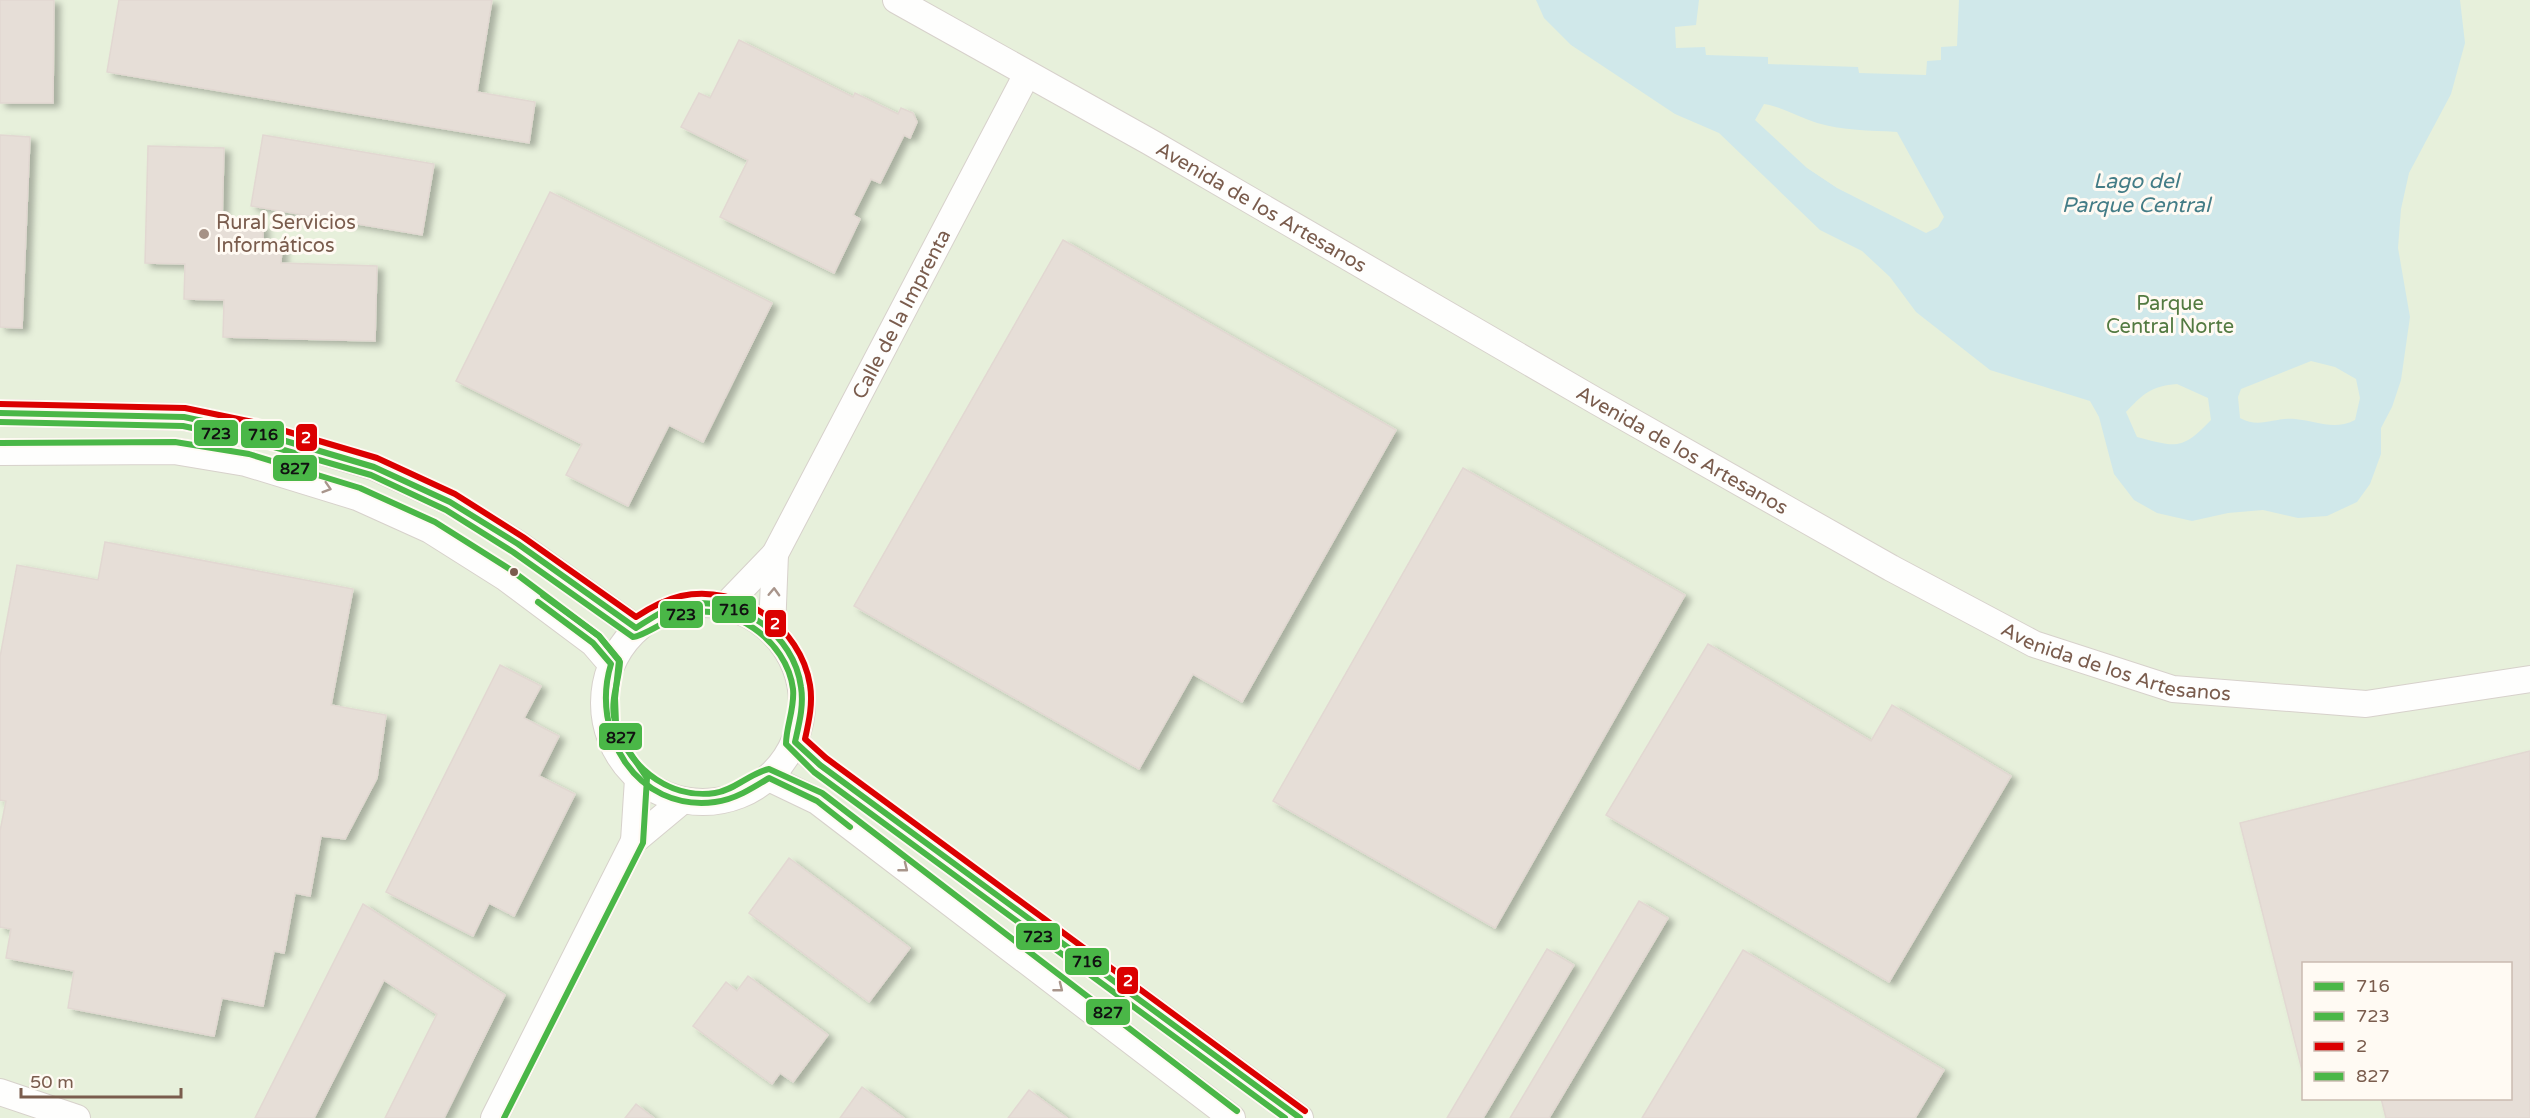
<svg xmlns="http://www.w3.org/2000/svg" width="2530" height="1118" font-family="'Varela Round',sans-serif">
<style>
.green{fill:#e7f0db;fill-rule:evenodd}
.water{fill:#d0e8ea;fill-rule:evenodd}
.building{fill:#e6ded7;stroke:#e2d8d2;stroke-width:1.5;filter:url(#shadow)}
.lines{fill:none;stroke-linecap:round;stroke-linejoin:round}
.minor-casing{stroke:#d7d1cb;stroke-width:28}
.minor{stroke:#fefefd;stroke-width:26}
.bus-1-casing{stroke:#fffaf3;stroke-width:10}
.bus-2-casing{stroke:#fffaf3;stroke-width:10}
.bus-3-casing{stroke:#fffaf3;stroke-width:10}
.bus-4-casing{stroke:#fffaf3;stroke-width:10}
.bus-1{stroke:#4ab747;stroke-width:6}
.bus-2{stroke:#4ab747;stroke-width:6}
.bus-3{stroke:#db0000;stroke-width:6}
.bus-4{stroke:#4ab747;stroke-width:6}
.oneway{stroke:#a8958b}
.poi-dot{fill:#a69286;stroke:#fffaf3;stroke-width:2}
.bus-dot{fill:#7a5c4d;stroke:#fffaf3;stroke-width:2}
.labels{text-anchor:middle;stroke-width:6;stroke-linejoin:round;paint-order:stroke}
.street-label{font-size:20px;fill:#7a5c4d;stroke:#fffaf3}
.poi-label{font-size:20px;fill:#7a5c4d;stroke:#fffaf3;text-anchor:start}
.park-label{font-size:20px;fill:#537a41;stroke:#fffaf3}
.water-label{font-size:21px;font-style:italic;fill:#437c86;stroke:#fffaf3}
.line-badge{stroke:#fffaf3;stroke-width:2}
.badge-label{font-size:16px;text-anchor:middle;font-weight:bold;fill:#fff}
.pale-badge-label{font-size:16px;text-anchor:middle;font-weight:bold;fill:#111}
</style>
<defs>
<filter id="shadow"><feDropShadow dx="6" dy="4" stdDeviation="3" flood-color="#0004"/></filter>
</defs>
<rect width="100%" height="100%" fill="#f9f5f0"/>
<path class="green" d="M0,0H2530V1118H0ZM2304,964H2510V1098H2304Z"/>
<path class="water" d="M1536,0H1699L1696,25L1675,27L1676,48L1705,47L1706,55L1768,57V64L1858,67L1859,73L1926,75L1927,61L1941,60V47L1957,46L1959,0H2460L2465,43L2451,94L2409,173L2401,209L2398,248L2410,317L2401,380L2392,407L2381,428V454L2370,484L2357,502L2327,516L2298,518L2263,510L2228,513L2192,521L2157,513L2134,500L2114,474L2099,417L2090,401L1990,370L1916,312L1890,277L1862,251L1820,230L1719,133L1675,114L1571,45L1544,18ZM1764,104C1783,107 1798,117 1817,123C1844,131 1869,130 1897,132L1944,217L1938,227L1926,233L1837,188L1807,168L1755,120ZM2311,361L2335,367L2356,379L2360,398L2355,420C2333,431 2318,421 2295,419C2274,417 2260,429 2240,418L2238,397L2241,389ZM2177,384L2208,398L2211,420C2181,451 2177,447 2137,437L2126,412C2143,394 2151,386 2177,384Z"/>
<g class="building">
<path d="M0,0H54L53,103H0Z"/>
<path d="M119,0H492L477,92L535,102L529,143L107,72Z"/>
<path d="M739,40L853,97L855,93L898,114L901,108L913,113L917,122L910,138L904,135L880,183L871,179L853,215L860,219L834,273L720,217L748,160L681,127L699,93L710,98Z"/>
<path d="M0,135L30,137L22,328L0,327Z"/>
<path d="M263,135L434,164L422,235L251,206Z"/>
<path d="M148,146L224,148L222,224L263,225V244H282L281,263L377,266L375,341L223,337L224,300L184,299L185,264L145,263Z"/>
<path d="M550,192L772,303L703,442L669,425L628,506L566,475L582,444L456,381Z"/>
<path d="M1063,240L1396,430L1242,702L1193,674L1139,769L854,606Z"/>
<path d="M1463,468L1685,595L1495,928L1273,801Z"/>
<path d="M105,542L353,589L331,705L386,715L377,778L345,839L321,836L310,896L295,893L284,953L274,951L263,1006L222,998L214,1036L68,1008L74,971L6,958L11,929L0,927V831L6,801L0,800V657L17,565L98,580Z"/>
<path d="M1708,644L1871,741L1892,705L2011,776L1889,982L1606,815Z"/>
<path d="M500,665L541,686L524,718L559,736L539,776L575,794L514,916L489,903L473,936L386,892Z"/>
<path d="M2530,751V1118H2386L2381,1098H2510V964H2304V1078L2240,823Z"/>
<path d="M789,858L910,948L869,1002L749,913Z"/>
<path d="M1639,901L1668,918L1549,1118H1510Z"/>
<path d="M363,904L505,995L444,1118H385L437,1014L384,980L314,1118H255Z"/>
<path d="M1547,949L1574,965L1483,1118H1447Z"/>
<path d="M1743,950L1944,1070L1915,1118H1642Z"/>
<path d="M748,976L828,1035L793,1082L780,1073L772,1084L693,1026L726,982L737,991Z"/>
<path d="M862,1087L904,1118H840Z"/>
<path d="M1029,1090L1067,1118H1008Z"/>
<path d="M636,1104L654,1118H625Z"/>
</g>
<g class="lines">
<defs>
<g id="minor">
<path id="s1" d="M896,0L1150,142L1596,401L1891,568L2034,644L2173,689L2366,704L2530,679"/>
<path d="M0,413L184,417L255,432L374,467L450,502L518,544L636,628"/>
<path d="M0,452L174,451L246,463L357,497L430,530L506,578L593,643L611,664"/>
<circle cx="703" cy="703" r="99"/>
<path id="s2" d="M726,605L775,554L1027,74"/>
<path d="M772,630L775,554"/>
<path d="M795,742L820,765L1300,1118"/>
<path d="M769,778L817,801L1232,1118"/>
<path d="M634,841L638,779"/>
<path d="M0,1092L77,1118"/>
<path d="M494,1118L634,841L682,801"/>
</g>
</defs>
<use href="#minor" class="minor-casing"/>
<use href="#minor" class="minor"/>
<defs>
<g id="bus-1">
<path d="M0,413L184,417L255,432L374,467L450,502L518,544L636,628C652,618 666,607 686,604C739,597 794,633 801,687C804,706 799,724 795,742L820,765L1300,1118"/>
<path d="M538,602L593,643L611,664C590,733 636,812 715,802C734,800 753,788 769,778L817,801L850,827"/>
</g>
<g id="bus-2">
<path d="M0,422L183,426L253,441L371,475L446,510L513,552L633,637C643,637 669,618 683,614C731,601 787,640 793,689C795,708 786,726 786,744L814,772L1285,1118"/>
<path d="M504,1118L643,843L647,778L626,747L616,723L615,698L619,660L599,636L543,595"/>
</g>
<path id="bus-3" d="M0,404L185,408L258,423L377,458L455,494L523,537L636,617C651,607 664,600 681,596C739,583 801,627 810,685C813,703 809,721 805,739L826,758L1305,1111"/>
<path id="bus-4" d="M0,443L175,442L249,454L360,488L435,522L511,570L599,636L620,662C619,681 611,697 614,717C623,763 667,800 715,793C735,790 750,773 769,769L822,793L1237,1111"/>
</defs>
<use href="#bus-1" class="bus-1-casing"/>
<use href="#bus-2" class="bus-2-casing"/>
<use href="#bus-3" class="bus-3-casing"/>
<use href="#bus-4" class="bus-4-casing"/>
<use href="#bus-1" class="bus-1"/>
<use href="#bus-2" class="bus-2"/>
<use href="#bus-3" class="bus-3"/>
<use href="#bus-4" class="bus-4"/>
</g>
<defs><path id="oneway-chevron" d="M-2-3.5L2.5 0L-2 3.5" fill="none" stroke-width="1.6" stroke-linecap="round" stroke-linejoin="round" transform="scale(1.5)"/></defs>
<g class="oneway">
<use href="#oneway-chevron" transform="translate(327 488) rotate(17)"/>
<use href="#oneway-chevron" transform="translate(774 592) rotate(-88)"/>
<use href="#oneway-chevron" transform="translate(904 868) rotate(38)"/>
<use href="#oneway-chevron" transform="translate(1059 988) rotate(38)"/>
</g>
<circle class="poi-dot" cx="204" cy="234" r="6"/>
<circle class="bus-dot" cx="514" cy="572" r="5"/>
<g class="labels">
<g class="street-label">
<text dy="7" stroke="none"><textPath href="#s1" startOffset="420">Avenida de los Artesanos</textPath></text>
<text dy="7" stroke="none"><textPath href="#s2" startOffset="342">Calle de la Imprenta</textPath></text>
<text dy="7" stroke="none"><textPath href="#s1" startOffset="906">Avenida de los Artesanos</textPath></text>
<text dy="7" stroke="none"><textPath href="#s1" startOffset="1392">Avenida de los Artesanos</textPath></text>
</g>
<g class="poi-label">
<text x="216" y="229">Rural Servicios<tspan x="216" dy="23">Informáticos</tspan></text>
</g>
<g class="park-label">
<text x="2170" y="310">Parque<tspan x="2170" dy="23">Central Norte</tspan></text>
</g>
<g class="water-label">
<text x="2136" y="188">Lago del<tspan x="2136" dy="24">Parque Central</tspan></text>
</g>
</g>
<g class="line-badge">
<rect x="193" y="419" width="46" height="28" rx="6" fill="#4ab747"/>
<rect x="240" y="420" width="45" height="29" rx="6" fill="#4ab747"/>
<rect x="295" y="423" width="23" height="29" rx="6" fill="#db0000"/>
<rect x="272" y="454" width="46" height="28" rx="6" fill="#4ab747"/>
<rect x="711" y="595" width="46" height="29" rx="6" fill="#4ab747"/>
<rect x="659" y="600" width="45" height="29" rx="6" fill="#4ab747"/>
<rect x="764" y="609" width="23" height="29" rx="6" fill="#db0000"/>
<rect x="598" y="722" width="45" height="29" rx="6" fill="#4ab747"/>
<rect x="1015" y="922" width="46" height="29" rx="6" fill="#4ab747"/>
<rect x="1064" y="947" width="46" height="29" rx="6" fill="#4ab747"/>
<rect x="1116" y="966" width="23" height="29" rx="6" fill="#db0000"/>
<rect x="1085" y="998" width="46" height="28" rx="6" fill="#4ab747"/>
</g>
<g class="badge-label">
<text x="306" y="443">2</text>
<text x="775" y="629">2</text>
<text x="1128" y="986">2</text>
</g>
<g class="pale-badge-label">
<text x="216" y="439">723</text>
<text x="263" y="440">716</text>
<text x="295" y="474">827</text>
<text x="734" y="615">716</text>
<text x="681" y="620">723</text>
<text x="621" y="743">827</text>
<text x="1038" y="942">723</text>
<text x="1087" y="967">716</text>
<text x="1108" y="1018">827</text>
</g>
<rect x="2302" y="962" width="210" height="138" fill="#fffaf3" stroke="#cabbb1" stroke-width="1.5"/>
<rect x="2314" y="982" width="30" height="9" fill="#4ab747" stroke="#cabbb1" stroke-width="1.5"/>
<text x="2356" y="992" font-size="18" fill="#7a5c4d">716</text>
<rect x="2314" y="1012" width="30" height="9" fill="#4ab747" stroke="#cabbb1" stroke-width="1.5"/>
<text x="2356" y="1022" font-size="18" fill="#7a5c4d">723</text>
<rect x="2314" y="1042" width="30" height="9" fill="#db0000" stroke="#cabbb1" stroke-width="1.5"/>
<text x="2356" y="1052" font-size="18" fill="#7a5c4d">2</text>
<rect x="2314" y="1072" width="30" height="9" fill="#4ab747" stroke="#cabbb1" stroke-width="1.5"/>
<text x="2356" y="1082" font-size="18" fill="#7a5c4d">827</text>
<path d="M21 1088v9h160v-9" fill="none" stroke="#7a5c4d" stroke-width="3"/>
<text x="30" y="1088" font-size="18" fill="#7a5c4d" stroke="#fffaf3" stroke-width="4.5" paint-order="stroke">50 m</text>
</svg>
